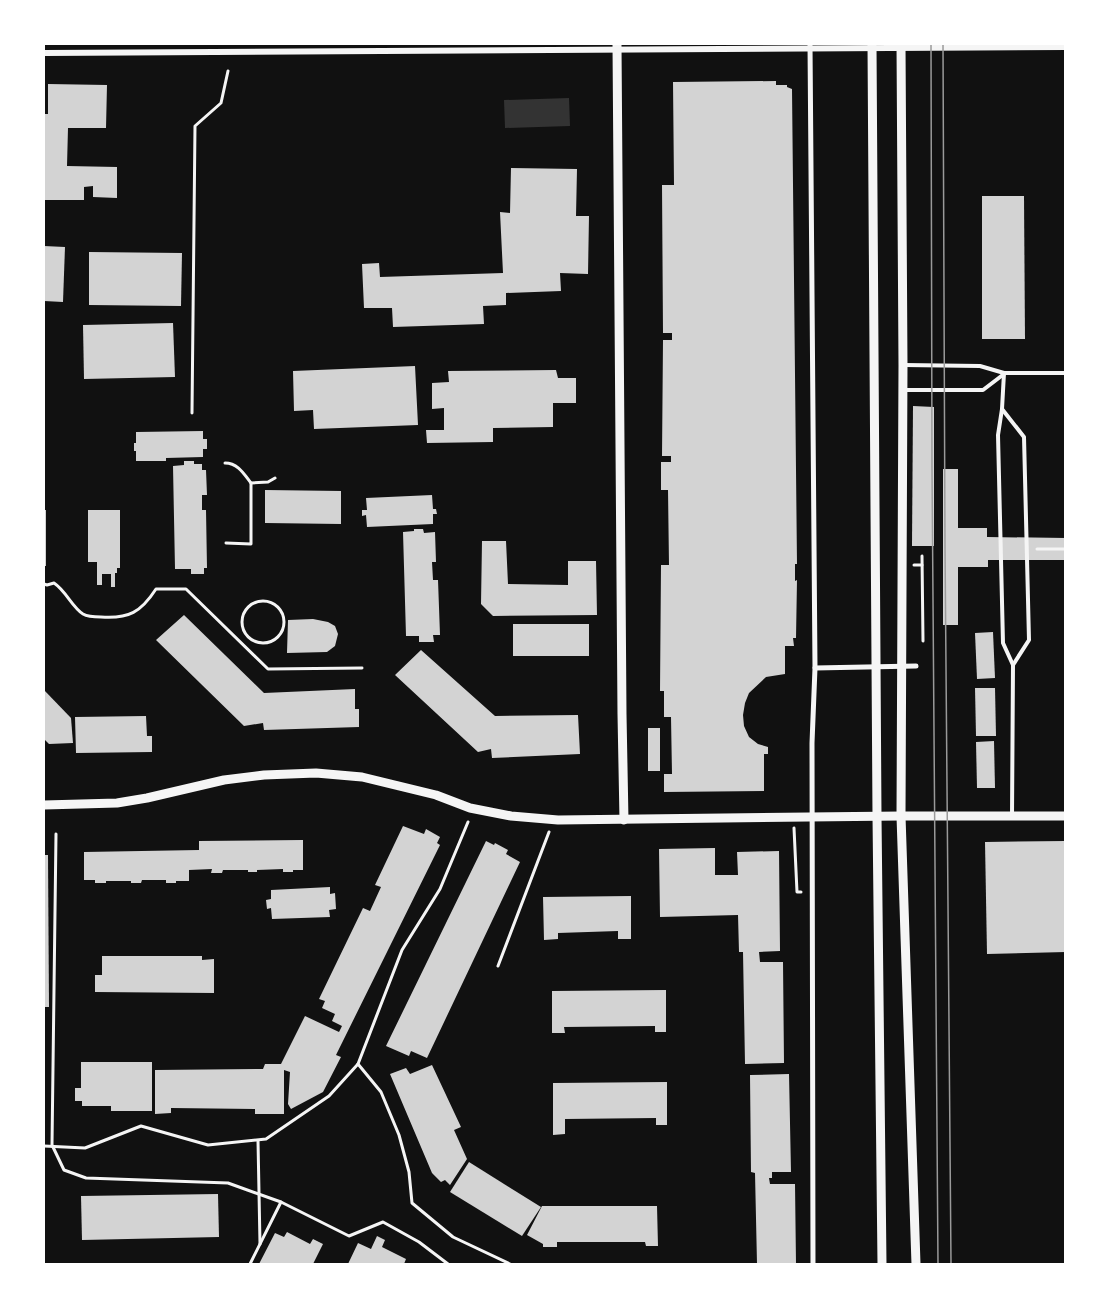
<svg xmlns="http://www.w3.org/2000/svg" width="1109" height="1308" font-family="'Alegreya Sans',sans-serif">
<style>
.water{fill:#333}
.building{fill:#d3d3d3}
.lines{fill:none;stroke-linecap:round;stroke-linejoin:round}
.path{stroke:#f5f5f5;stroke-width:3}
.service{stroke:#f5f5f5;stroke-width:4}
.pedestrian{stroke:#f5f5f5;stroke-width:5}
.minor{stroke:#f5f5f5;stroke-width:6}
.tertiary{stroke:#f5f5f5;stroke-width:9}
.tram{stroke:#9a9a9a;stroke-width:1.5}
</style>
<rect width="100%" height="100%" fill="#111"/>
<path class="water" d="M569,98L570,126L505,128L504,100Z"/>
<g class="building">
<path d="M776,81V85H787V87L792,89L797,564H795V581L797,580L796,638H793L794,646H785V674L766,677L749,693L745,703L743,715L744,726L749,737L758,744L768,747V754H764V791L664,792V774H672L671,717H664V691H660L661,565H669L668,490H661V462H671V456H662L663,340H672V333H663L662,185H674L673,82Z"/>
<path d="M48,84L107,85L106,128H68L67,166L117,167V198L93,197V186L84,187V200H44V114H48Z"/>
<path d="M511,168L577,169L576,216H589L588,274L560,273L561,291L506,293V305L483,306L484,324L393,327L392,308H364L362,264L379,263L380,277L503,273L500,212L510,213Z"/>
<path d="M982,196H1024L1025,339H982Z"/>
<path d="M44,246L65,247L63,302L44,301Z"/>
<path d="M89,252L182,253L181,306L89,305Z"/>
<path d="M173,323L175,377L84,379L83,325Z"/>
<path d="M415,366L418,425L314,429L313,410L294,411L293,371Z"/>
<path d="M556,370L558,378H576V403H553V427L493,428V442L427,443L426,430H444V408L432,409V383L449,382L448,371Z"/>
<path d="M913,406L934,407V546H912Z"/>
<path d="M203,431V439H207V449H203V457L166,458V461H136V451H134V443H136V432Z"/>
<path d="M184,461H194V464H202V470H206L207,495H202V510H206L207,568H204V574H191V569H175L173,466L184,465Z"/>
<path d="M943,469H958V528H987V537L1066,538V560H988V567H958V625H943Z"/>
<path d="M265,490L341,491V524L265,523Z"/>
<path d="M432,495L433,509H436L437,514H433V524L367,527L366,515L362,516V510H367L366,498Z"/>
<rect x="44" y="510" width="2" height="56"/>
<path d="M88,510H120V568H117V573H115V587H111V574H102V585H97V562H88Z"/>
<path d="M414,529H423L424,533L435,532L436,562H432L433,580H438L440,635H433L434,642H419V636H406L403,532L414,531Z"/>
<path d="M482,541H506L508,584L568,585V561H596L597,615L493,616L481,604Z"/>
<path d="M184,615L264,693L355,689V709H359V727L264,730L263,723L244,726L156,640Z"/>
<path d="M313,619L328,622L335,626L338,634L335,646L327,652L287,653L288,620Z"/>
<rect x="513" y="624" width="76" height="32"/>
<path d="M993,632L995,678L977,679L975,633Z"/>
<path d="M421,650L495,716L578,715L580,754L492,758L491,749L478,752L395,675Z"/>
<path d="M975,688H995L996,736H976Z"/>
<path d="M44,690L71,718L73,743L49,744L44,739Z"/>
<path d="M146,716L147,736H152V752L76,753L75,717Z"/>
<rect x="648" y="728" width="12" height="43"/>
<path d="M994,741L995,788H977L976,742Z"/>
<path d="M403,826L424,834L426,829L440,837L437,843L440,845L336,1055L341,1057L323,1092L291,1109L288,1104L290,1072L284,1070V1114H255V1109L171,1108V1113L155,1114V1070L263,1069L265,1064H281L305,1016L339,1032L342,1026L332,1021L335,1014L322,1008L325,1001L319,999L363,908L370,911L381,887L375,885Z"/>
<path d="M303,840V870H293V872H283V869L257,870V872H248V870H223L222,873H211L212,869L189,870V881H176V883H166V880H142L141,883H131V881H106V883H95V880H84V852L199,850V841Z"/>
<path d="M486,841L494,845L495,843L508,850L506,854L520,862L427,1058L411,1051L409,1056L386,1046Z"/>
<path d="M1066,841V952L987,954L985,842Z"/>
<path d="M715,848V875H738L737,852L779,851L780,951L759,952L760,962H783L784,1063L745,1064L743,952H739L738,915L660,917L659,849Z"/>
<path d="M44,855H48L49,1007H44Z"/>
<path d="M330,887V894L335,893L336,909L329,910L330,917L272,919L271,908L267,909L266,900L271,899V890Z"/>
<path d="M631,896V939H618V931L558,933V939L544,940L543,897Z"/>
<path d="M102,956H202V960L214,959V993L95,992V975H102Z"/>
<path d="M666,990V1032H655V1026L564,1027L565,1033H552V991Z"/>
<path d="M81,1062H152V1111H111V1106H82V1101H75V1088H81Z"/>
<path d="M432,1065L461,1127L454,1130L467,1159L450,1185L445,1180L441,1182L432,1173L390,1074L406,1068L410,1074Z"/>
<path d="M789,1074L791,1172H772V1178H769L770,1184H795L796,1264H757L755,1173L751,1172L750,1075Z"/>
<path d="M667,1082V1125H656V1118L565,1119V1134L553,1135V1083Z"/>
<path d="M469,1162L541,1207L522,1236L450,1192Z"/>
<path d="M218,1194L219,1237L82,1240L81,1196Z"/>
<path d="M542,1206H657L658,1246H646L645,1242H557V1247H543V1244L527,1235Z"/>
<path d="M287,1232L310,1244L313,1239L323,1244L313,1264H259L275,1233L284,1237Z"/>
<path d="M377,1236L385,1240L382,1247L406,1259L404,1264H348L358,1243L371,1249Z"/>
</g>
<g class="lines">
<g class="path">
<path d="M192,413L195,126L221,103L228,71"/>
<path d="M225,463C238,463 244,474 251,483L268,482L275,478"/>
<path d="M226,543L251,544V483"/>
<path d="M1037,549H1066"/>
<path d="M922,556L923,641"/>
<path d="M914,565H922"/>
<path d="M44,584L47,585L54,583C66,591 72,607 83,614C88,617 95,617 101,617C129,619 141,612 156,589H186L268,669L362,668"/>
<circle cx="263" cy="622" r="21"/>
<path d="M794,828L797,892H801"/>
<path d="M56,834L52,1145L64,1170L86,1178L228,1183L281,1202L349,1236L383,1222L419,1242L448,1264"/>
<path d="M498,966L549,832"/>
<path d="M358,1064L381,1092L399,1135L409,1172L412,1203L453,1237L510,1264"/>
<path d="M258,1141L260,1244"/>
<path d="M44,1146L85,1148L141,1126L208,1145L266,1139L329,1096L358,1064L402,950L440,889L468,822"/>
<path d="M250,1264L281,1202"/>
</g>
<g class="service">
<path d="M904,365L980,366L1004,373H1066"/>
<path d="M1004,373L1002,409L1024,437L1029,640L1013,665"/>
<path d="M903,390H983L1004,374"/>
<path d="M1002,409L998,435L1003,643L1013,665L1012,816"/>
</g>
<g class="pedestrian">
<path d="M810,44L815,668L812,743L813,1264"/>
<path d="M815,668L916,666"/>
</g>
<path class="minor" d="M44,53L1066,47"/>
<g class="tertiary">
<path d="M617,44L622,714L624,820"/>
<path d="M872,44L877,816L882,1264"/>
<path d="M901,44L903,365L901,816L916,1264"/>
<path d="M44,805L117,803L147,798L224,780L264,775L316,773L362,777L436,795L470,808L511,816L558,820L901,816H1066"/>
</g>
<g class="tram">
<path d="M931,44L932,467L938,1264"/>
<path d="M943,44L945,547L951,1264"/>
</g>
</g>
<rect width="1109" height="1308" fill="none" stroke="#ffffff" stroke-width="90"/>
</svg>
